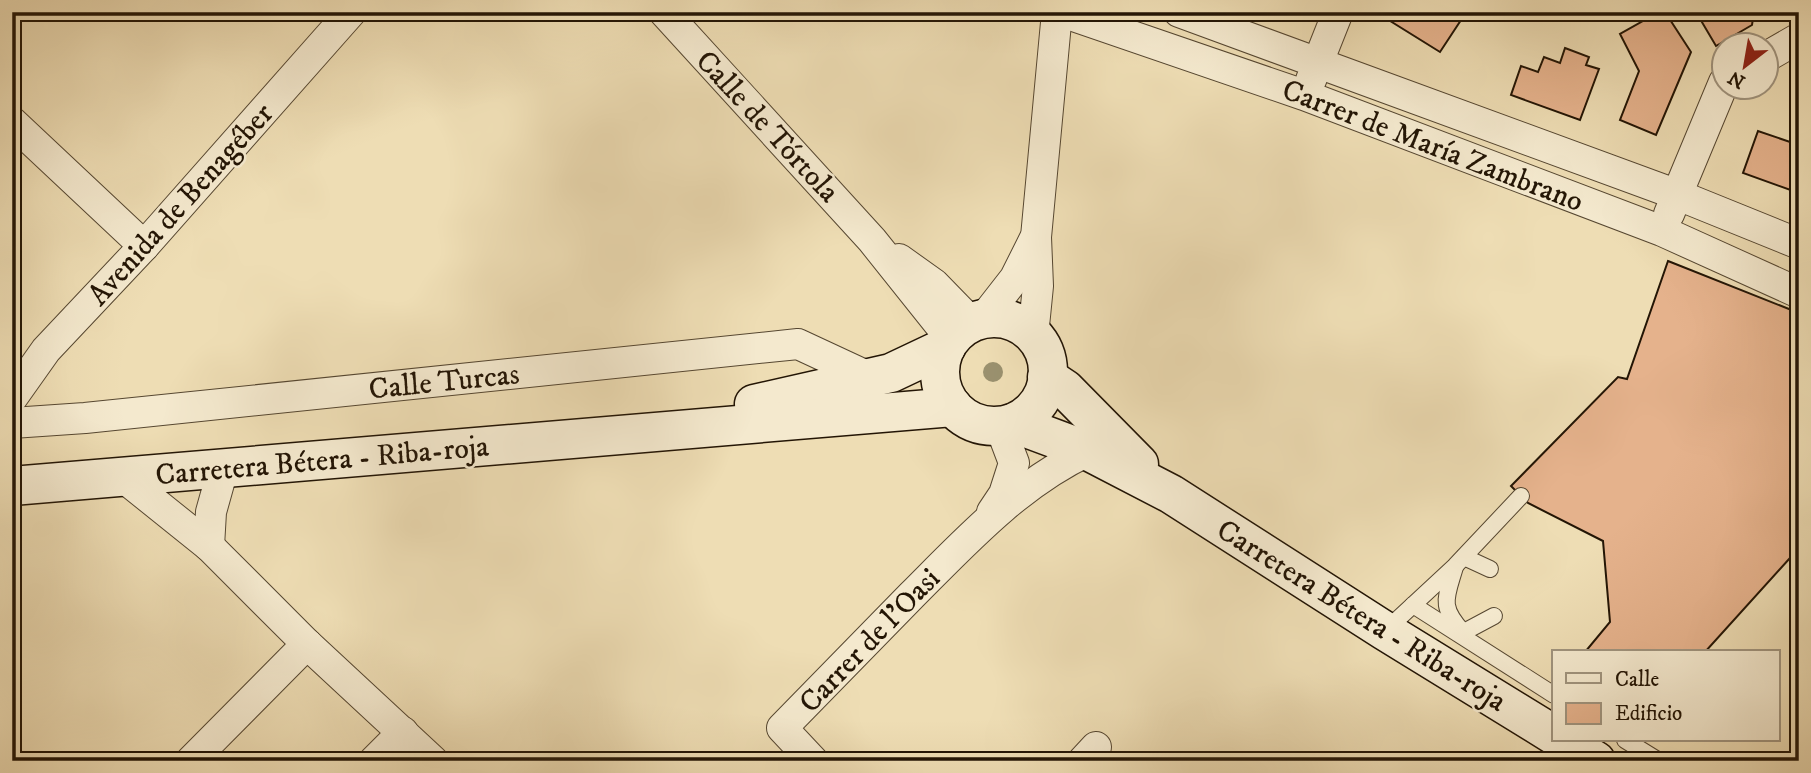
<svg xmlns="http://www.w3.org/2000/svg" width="1811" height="773" font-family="'IM FELL DW Pica',serif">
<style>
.building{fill:#e5b28c;stroke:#231505;stroke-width:2}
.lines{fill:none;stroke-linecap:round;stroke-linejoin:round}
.service-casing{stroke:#564731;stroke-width:18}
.minor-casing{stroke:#564731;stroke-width:32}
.secondary-casing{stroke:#231505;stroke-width:41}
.service{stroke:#f4e9ce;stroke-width:16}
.minor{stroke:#f4e9ce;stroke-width:30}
.secondary{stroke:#f4e9ce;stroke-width:38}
.tree{fill:#9a916f}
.labels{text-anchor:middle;stroke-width:5;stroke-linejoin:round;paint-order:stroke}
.street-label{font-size:30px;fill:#231505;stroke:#f4e9ce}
</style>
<rect width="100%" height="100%" fill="#eeddb4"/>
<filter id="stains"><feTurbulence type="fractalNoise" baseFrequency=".00286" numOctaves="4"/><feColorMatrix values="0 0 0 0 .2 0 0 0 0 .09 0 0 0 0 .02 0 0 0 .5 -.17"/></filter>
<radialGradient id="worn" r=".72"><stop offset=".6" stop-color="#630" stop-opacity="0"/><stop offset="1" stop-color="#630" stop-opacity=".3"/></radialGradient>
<g class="building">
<path d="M1392,12H1456L1463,17L1440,52L1387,19Z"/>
<path d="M1659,12H1665L1691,52L1656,135L1620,120L1639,71L1620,34Z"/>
<path d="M1696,12H1754L1752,25L1716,46Z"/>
<path d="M1565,48L1589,57L1586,65L1599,69L1580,120L1511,95L1521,66L1538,72L1544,57L1560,63Z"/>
<path d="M1798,120L1799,193L1743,173L1758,131L1790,142Z"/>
<path d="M1668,261L1799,313V548L1705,652H1585L1610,622L1603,541L1528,503L1511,486L1618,377L1627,379Z"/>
</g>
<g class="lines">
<defs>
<g id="service">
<path d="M1464,557L1490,569"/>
<path d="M1455,567C1446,598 1439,606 1463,632"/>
<path d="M1413,605L1554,695"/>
<path d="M1385,631L1455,566L1521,496"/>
<path d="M1464,632L1494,616"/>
<path d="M1625,740L1659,761"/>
</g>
<g id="minor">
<path d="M664,12L872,240L951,339"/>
<path d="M1062,12L1304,95L1662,231L1799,293"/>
<path d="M1179,12L1678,195L1799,244"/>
<path d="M1766,57L1799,38"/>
<path d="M1311,80L1338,12"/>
<path d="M12,122L144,246"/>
<path d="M1669,214L1724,82"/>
<path d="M899,259L934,284L972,323"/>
<path d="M983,319L1015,278L1034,240"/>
<path d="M1033,336L1038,286L1036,237L1057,12"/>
<path d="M12,398L46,350L144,246L351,12"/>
<path d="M12,423L85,418L798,344L869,377"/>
<path d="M123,477L209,546L307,644L433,761"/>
<path d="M992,512L1004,494L1014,463L1000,426"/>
<path d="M209,546L211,512L223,469"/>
<path d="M191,761L307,644"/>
<path d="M374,761L403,732"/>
<path d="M813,761L782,728C825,684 869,639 912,595C966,541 1018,484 1088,451"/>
<path d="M1083,761L1096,747"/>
</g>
<g id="secondary">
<circle cx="994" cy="372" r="54"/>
<path d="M1047,377L1065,389L1139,464"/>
<path d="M754,404L891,373L946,347"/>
<path d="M1013,423L1088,451L1171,494L1385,631L1554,735"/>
<path d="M12,486L953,407"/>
<path d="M1562,740L1596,761"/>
</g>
</defs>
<use href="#service" class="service-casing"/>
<use href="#minor" class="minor-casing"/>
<use href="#secondary" class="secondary-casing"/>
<use href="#service" class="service"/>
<use href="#minor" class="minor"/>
<use href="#secondary" class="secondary"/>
</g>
<circle class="tree" cx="993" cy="372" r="10"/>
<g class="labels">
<g class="street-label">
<text transform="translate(768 126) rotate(47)" y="10">Calle de Tórtola</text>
<text transform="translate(1433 145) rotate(21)" y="10">Carrer de María Zambrano</text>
<text transform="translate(180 204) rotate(-48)" y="10">Avenida de Benagéber</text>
<text transform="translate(444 381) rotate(-6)" y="10">Calle Turcas</text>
<text transform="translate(322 460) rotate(-5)" y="10">Carretera Bétera - Riba-roja</text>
<text transform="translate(1362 615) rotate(32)" y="10">Carretera Bétera - Riba-roja</text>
<text transform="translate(869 640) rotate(-46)" y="10">Carrer de l'Oasi</text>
</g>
</g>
<rect width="1811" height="773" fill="none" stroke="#eeddb4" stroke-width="42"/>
<rect x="14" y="14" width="1783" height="745" fill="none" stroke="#231505" stroke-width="3.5"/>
<rect x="21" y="21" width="1769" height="731" fill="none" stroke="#231505" stroke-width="2"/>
<rect x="1552" y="650" width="228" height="91" fill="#f4e9ce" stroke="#a0947e" stroke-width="2"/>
<rect x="1566" y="673" width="35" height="10" fill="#f4e9ce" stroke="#a0947e" stroke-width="2"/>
<text x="1615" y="686" font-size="21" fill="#231505">Calle</text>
<rect x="1566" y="703" width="35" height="21" fill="#e5b28c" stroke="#a0947e" stroke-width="2"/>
<text x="1615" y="720" font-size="21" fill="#231505">Edificio</text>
<g transform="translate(1745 66) rotate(211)"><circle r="33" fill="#f4e9ce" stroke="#a0947e" stroke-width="2"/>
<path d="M0-5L12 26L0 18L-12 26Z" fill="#8f2418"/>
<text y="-10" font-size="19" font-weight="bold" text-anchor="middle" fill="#231505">N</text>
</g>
<rect width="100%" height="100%" filter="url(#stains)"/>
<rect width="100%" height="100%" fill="url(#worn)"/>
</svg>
